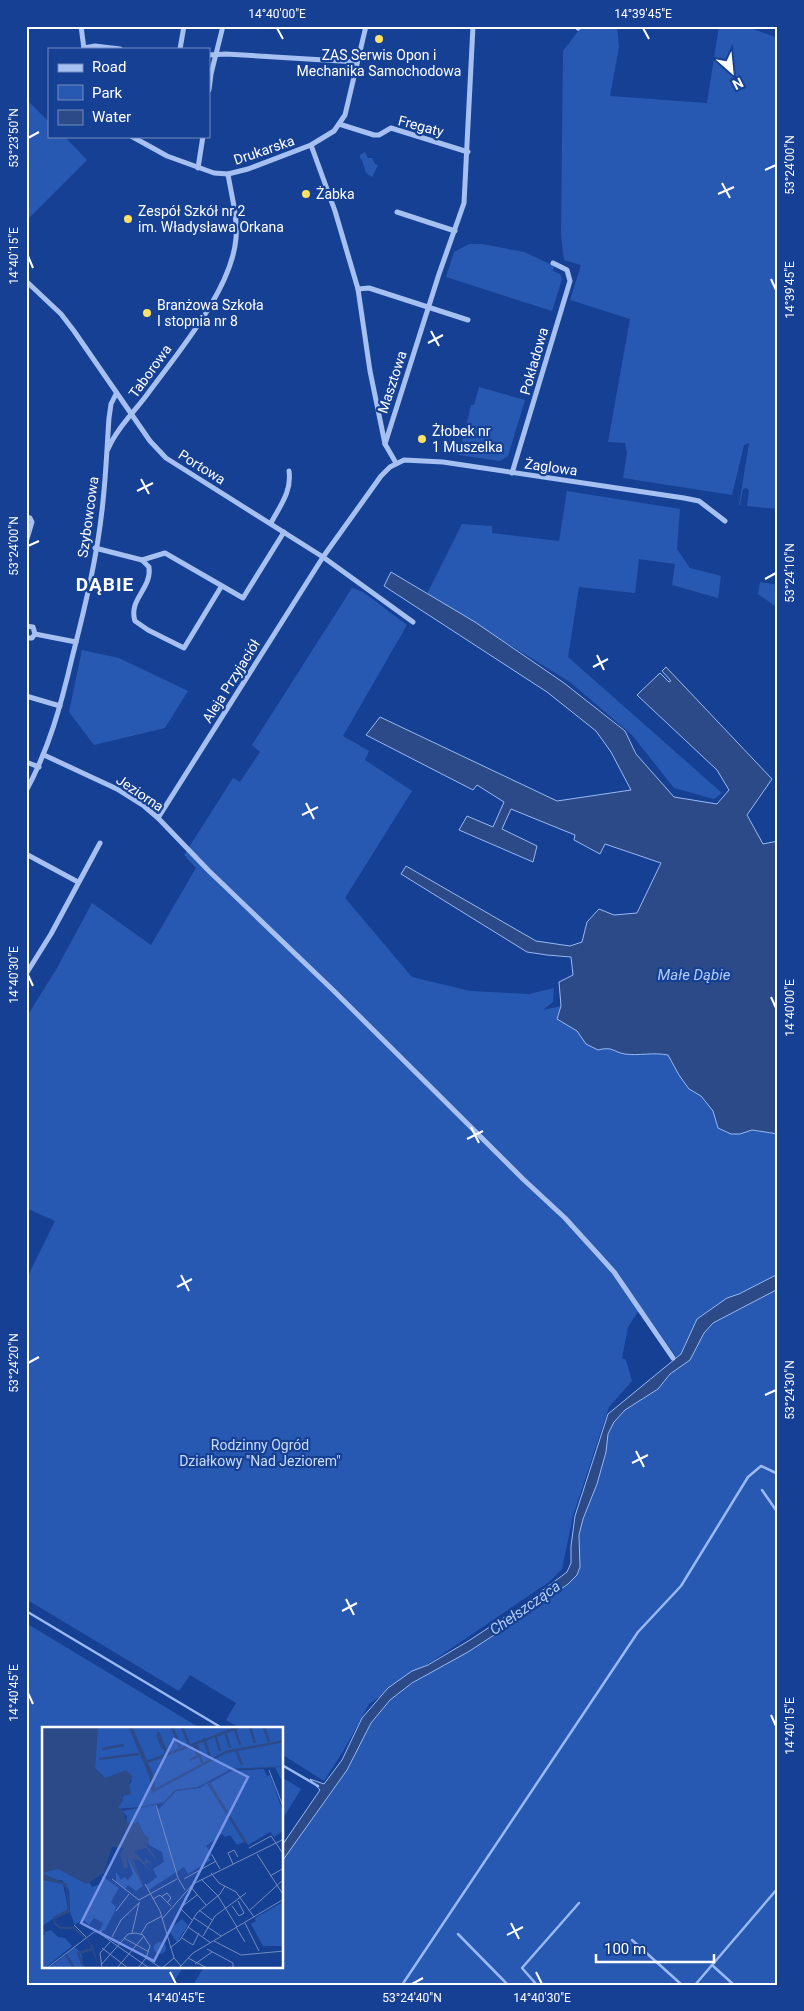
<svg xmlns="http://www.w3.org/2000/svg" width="804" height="2011" font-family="Roboto,sans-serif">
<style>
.green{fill:#2859b2}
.water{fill:#2c4a88;stroke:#98b9f4}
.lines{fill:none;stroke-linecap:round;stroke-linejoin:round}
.stream{stroke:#98b9f4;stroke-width:2.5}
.street{stroke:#a5c0f1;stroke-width:5}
.ticks{fill:none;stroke:#fff;stroke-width:2}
.poi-dot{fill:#ffe265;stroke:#164093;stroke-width:2}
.labels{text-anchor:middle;stroke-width:4.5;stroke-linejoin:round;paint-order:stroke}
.poi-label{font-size:14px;fill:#fff;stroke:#164093;text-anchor:start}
.street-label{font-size:14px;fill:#fff;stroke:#164093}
.park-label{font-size:14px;fill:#ccddfc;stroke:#164093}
.water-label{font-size:15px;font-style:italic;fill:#b2cbf8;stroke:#164093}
.district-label{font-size:19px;font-weight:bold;letter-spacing:1px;fill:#fff;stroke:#164093}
.inset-river{fill:none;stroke:#2c4a88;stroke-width:2.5}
.inset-road{fill:none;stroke:#738cbe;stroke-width:1}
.view{fill:#7795e8;fill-opacity:0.15;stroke:#7795e8;stroke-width:2.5}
.inset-edge{fill:none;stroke:#fff;stroke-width:2.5}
.neatline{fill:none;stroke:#fff;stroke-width:2}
.ticks-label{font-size:12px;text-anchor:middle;fill:#fff}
</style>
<rect width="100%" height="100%" fill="#164093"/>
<g class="green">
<path d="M582,26H617L619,47L610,96L707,103L719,26H744L778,38V509L747,506L749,490L746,488L743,489L740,505H739L749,443L744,445L732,495L623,478L627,453L625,443L608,442L630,319L570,300L581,265L564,260L561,235L563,51Z"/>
<path d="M26,99L49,122V136H64L87,160L26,221Z"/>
<path d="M365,152L368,158H372L375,164L378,165L372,177L366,173L362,160L360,158V155Z"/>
<path d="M469,244H482L524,252L554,266L553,271L560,274L562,279L552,311L446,277L454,252Z"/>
<path d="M479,387L525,400L508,456L500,461L459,455L471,405H474Z"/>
<path d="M567,491L680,509L677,549L690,568L721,576L718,598L672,585L675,564L639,559L635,593L579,587L568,657L722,793L714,799L674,788L632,735L570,682L427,594L462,524L492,526V533L559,541Z"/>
<path d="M760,582L778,585V608L758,594Z"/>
<path d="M352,588L363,592L407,625L343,736L369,751L365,760L412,791L345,898L412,977L470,991L529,994L554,988L553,1002L543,1010L561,1006L598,1049C609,1047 614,1049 623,1054L656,1039L743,1132L752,1130L778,1134V1274L739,1295L727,1298L697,1319L681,1354L677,1358L641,1307L628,1327L622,1358L626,1360L632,1381L609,1407L573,1516L562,1569L549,1582L369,1704L345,1748L324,1781L283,1755L282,1728H240L226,1720L236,1703L190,1675L179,1691L26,1599V1280L55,1221L26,1208V1018L57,968L92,903L151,945L196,868L184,855L233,778L240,782L260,752L252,745Z"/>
<path d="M82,650L119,658L188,691L165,728L94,745L69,712Z"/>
<path d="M778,1289V1985H193L204,1967H282L283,1860L347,1770L371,1723L390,1700L402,1690L511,1624L568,1584L577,1575L580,1567L579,1535L583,1519L597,1484L606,1452L608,1434L614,1422L625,1410L658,1389L670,1374L690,1360L704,1333L713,1323Z"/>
<path d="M26,1623L200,1728H44V1967H183L172,1985H26Z"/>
<path d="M283,1778L301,1789L283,1818Z"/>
</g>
<g class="water">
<path d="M391,572L475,622L564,683L625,731L636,754L674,797L717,804L729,790L717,770L637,695L660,673L669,682L671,681L662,671L666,667L772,779L747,815L763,844L778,841V1134L752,1130L740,1134H731L718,1128L713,1111L701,1096L689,1089L679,1075L668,1055C653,1052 639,1056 625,1054C613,1052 613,1046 598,1050L586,1044L577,1031L557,1019L561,1006L559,982L573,975L571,957L547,955L527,952L401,874L406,866L536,941L570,946L582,942L587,922L599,909L614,915L637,913L661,863L605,844L600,854L574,840L575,835L511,809L502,829L537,846L533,862L459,830L467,816L493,827L504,802L477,785L473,790L366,735L380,717L557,801L631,790L611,752L596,731L547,692L384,586Z"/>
<path d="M778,1274V1289L713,1323L704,1333L690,1360L670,1374L658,1389L625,1410L614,1422L608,1434L606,1452L597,1484L583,1519L579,1535L580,1567L577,1575L568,1584L511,1624L468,1652L412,1683L390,1700L371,1723L347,1770L283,1860V1844L320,1790L310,1779L324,1784L342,1760L362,1718L388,1688L412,1671L428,1665L470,1640L523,1605L567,1572L571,1563V1546L575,1516L608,1414L681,1354L697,1319L727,1298L739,1294Z"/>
</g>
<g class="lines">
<g class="stream">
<path d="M762,1490L778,1513"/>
<path d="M26,1611L222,1728"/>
<path d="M282,1765L318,1786"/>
<path d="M458,1934L508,1985"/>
<path d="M632,1940L682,1985"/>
<path d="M712,1965L734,1985"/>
<path d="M402,1985L638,1632L681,1586L748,1477L761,1466L776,1473L778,1476"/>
<path d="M537,1985L522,1968L579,1903"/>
<path d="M695,1985L778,1888"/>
</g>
<g class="street">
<path d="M81,26L84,49"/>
<path d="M578,28L580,26"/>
<path d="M84,48L95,46L120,49"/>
<path d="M180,49L184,26"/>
<path d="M209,55L226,54L357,62"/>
<path d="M209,90L211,74L223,26"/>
<path d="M339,124L374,135H379L391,128L468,152"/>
<path d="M131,136L167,156L214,173L228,174L248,169L311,145L334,131L345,115L366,26"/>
<path d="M311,145L335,211L358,289L370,371L385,444L396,463"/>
<path d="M198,168L203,136"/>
<path d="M397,212L455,231"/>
<path d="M26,281L61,314L74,331L150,441L166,458L323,557L413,622"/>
<path d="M358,289L369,288L468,320"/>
<path d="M385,444L439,274L464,203L473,26"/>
<path d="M108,449C116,430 133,413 146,396C176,355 232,290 236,238C238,217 231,194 228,174"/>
<path d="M512,473L570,281L567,270L553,263"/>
<path d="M26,517L30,518L32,522L26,542"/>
<path d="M271,523C280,506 292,491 289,471"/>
<path d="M95,548L142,560L165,553L243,598L284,532"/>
<path d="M142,560L149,567C152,589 128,599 135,621L148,630L184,648L221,587"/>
<path d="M26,626L33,627L35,634"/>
<path d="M26,638H32L35,634L76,642"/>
<path d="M26,696L60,706"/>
<path d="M44,755L117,789L144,806L158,818L208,870L335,992L523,1179L565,1218L614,1272L673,1358"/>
<path d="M26,762L39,767"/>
<path d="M26,791C49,749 61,705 72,658C85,607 98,554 103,501C106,474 107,446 109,418L111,404L116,394"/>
<path d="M158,818L323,557L381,476L390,467L404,460L443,462L684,498L699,501L725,521"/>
<path d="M26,854L78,882"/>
<path d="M26,974L51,934L100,843"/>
</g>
</g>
<path class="ticks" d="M277,28L283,39M643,28L649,39M28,138L39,132M765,170L776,165M722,183L730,198M718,194L734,187M28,256L33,268M771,279L776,290M431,331L439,346M428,343L443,335M141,479L149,494M137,491L153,483M28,546L39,541M765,579L776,573M597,655L604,670M593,667L608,659M306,803L314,819M302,815L318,807M28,975L33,986M771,997L776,1008M471,1127L479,1143M467,1139L483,1131M181,1275L189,1291M177,1287L192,1279M28,1363L39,1357M765,1395L776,1390M636,1451L644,1467M632,1463L648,1455M346,1599L354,1615M342,1611L357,1603M28,1693L33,1704M771,1715L776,1726M511,1923L519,1939M507,1935L523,1927M170,1972L176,1984M536,1972L542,1984M412,1984L423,1978"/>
<g class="poi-dot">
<circle cx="379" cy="39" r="5"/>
<circle cx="306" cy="194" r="5"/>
<circle cx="128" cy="219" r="5"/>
<circle cx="147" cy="313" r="5"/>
<circle cx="422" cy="439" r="5"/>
</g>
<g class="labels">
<g class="poi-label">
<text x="379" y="60" text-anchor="middle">ZAS Serwis Opon i<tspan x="379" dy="16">Mechanika Samochodowa</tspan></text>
<text x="316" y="199">Żabka</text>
<text x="138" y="216">Zespół Szkół nr 2<tspan x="138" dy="16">im. Władysława Orkana</tspan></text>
<text x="157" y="310">Branżowa Szkoła<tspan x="157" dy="16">I stopnia nr 8</tspan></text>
<text x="432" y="436">Żłobek nr<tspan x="432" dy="16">1 Muszelka</tspan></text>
</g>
<g class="street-label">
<text transform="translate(421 126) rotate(15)" y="5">Fregaty</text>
<text transform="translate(264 150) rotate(-19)" y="5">Drukarska</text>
<text transform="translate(534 361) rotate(-74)" y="5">Pokładowa</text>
<text transform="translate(150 371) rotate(-54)" y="5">Taborowa</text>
<text transform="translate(392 382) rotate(-72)" y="5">Masztowa</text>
<text transform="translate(202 467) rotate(32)" y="5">Portowa</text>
<text transform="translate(551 467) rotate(8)" y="5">Żaglowa</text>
<text transform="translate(88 517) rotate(-82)" y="5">Szybowcowa</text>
<text transform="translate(231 681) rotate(-58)" y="5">Aleja Przyjaciół</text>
<text transform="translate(140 793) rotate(34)" y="5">Jeziorna</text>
</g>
<g class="park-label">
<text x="260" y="1450">Rodzinny Ogród<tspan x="260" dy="16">Działkowy "Nad Jeziorem"</tspan></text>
</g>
<g class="water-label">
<text x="694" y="980">Małe Dąbie</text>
<text transform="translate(525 1608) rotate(-35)" y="5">Chełszcząca</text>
</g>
<g class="district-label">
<text x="105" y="591">DĄBIE</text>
</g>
</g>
<g transform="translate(42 1727)">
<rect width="241" height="241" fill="#164093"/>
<path d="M55,0H241L242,58L233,40L189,42L156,60L133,63L122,75L108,79L74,82L90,53H65L49,37ZM222,42L225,49L228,48L241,85V104L232,110L228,105L206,118L168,56L189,44ZM165,56L202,115L195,118L188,108L183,110L180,107L164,119L171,128L167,130L169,133L146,147L142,140L107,163L104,158L115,150L111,142L122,135L120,125L107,118L96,95L84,99L85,89L80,84L113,78L115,84L134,64L158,61ZM84,127L101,159L94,164L86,158L83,162L74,155V145L79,153L82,150L86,153L91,147ZM0,138L13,140L46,153L50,160L61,156L60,149L77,161L69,175L74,180L73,184L63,203L57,205L61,196L52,191L47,198L41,192L33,198L28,185L27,163L20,153H10L0,146ZM0,152L21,157L26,182L0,199ZM241,175V219H221L209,197L214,194L213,191ZM140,192L146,198L135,215L126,203ZM0,200L3,205L9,203L16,210L23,211L30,219L3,241H0V209L3,207ZM112 221a6 6 0 1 1 12 0a6 6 0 1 1-12 0ZM33,220L39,226L42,241H7Z" fill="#2859b2"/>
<path d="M0,0H56L53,42L63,51L84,43L91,50L87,56L89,67L80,69L81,74L76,80L80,83L122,75L133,63L156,60L189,42L241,39V40L189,43L155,61L133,64L122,76L81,84L85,96H97L100,106L107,111L105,120L108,122L116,135L104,121L92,124L103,136V130L109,136L103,137L113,149L98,134L91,132L103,163L84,127L86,140L82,142L78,127L82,121L70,120L62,146L44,157L16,142L0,146ZM0,146L25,157L28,185L13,192V195L19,200H32L47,214L51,219L57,241L47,215L31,202H18L12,197L11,190L26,182L24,162L21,157L0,153Z" fill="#2c4a88"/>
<path class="inset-river" d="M88,0L108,48L111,64L184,25L242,14M89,0L110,48L112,62M130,0L138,20M140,0L147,17M208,0L213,16M222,0L227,15M193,2L198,18M116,5L125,27M183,5L188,21M115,8L121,22M173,8L178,24M162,11L168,30M154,15L160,36M60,22L82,18M194,23L200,38M57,32L97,27M148,33L156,29L152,17M105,35L197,0M166,55L204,116M24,228L32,241M42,241L36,226L50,222"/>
<path class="inset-road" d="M227,43L242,82M114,78L136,151L143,163M207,121L229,109L242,128M215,127L242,169M170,128L178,142M191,137L186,126L192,123L196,130M169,146L177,156L194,165L212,190M228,149L242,141M70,152L97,173L135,152M142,152L174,134M159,152L176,169L195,200M103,157L118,184L132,231L139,239M148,159L164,178M119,170L125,166L129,171L125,176M111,172L118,168L129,179M190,179L197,189L202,186L196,174M157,183L170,193M208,183L242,152M74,184L87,167M152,191L179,209M120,192L151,157L242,112M150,193L138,181L155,168M203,196L217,224M32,198L44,210M146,200L169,216M194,200L203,215M57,206L107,241M90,206L97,176M99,207L105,197L120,189M161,209L173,189L204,166M70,210L79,193L98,175M82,211L107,225M140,211L151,218L157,206M172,214L199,228L242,224M60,221L86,241M128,221L138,213L155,186L178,167L183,159M165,222L191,236V241M104,231L119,241M146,231L165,241M153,237L170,225M59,238L86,207L94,206L101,208L108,219L104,231L96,241M5,241L52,205L60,204M60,241L58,226L68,215M75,241L102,209M120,241L132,231M137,241L151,226L242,172"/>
<path class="view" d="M132,12L206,50L112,234L39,196Z"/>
<rect width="241" height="241" class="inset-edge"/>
</g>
<rect width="804" height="2011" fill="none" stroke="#164093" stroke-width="55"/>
<rect x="48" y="48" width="162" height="90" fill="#164093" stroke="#738cbe"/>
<rect x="58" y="64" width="25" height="8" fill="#a5c0f1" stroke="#738cbe"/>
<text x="92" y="72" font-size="15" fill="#ffffff">Road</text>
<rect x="58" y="85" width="25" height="15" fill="#2859b2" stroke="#738cbe"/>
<text x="92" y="98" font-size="15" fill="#ffffff">Park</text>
<rect x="58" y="110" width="25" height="15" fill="#2c4a88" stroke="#738cbe"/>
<text x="92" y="122" font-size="15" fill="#ffffff">Water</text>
<g transform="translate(732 72) rotate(153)" stroke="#164093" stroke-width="4" paint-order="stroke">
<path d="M0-4L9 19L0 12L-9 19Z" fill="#ffffff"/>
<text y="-8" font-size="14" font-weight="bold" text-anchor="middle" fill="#ffffff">N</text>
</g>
<path d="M596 1954v8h118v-8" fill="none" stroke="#ffffff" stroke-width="2.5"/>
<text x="604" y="1954" font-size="15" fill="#ffffff" stroke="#164093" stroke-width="4" paint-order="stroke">100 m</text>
<rect x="28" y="28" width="748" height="1956" class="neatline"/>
<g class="ticks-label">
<text x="277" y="18">14°40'00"E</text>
<text x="643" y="18">14°39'45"E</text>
<text transform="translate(14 138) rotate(-90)" y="4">53°23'50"N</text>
<text transform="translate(790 165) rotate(-90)" y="4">53°24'00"N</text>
<text transform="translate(14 256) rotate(-90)" y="4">14°40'15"E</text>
<text transform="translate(790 290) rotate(-90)" y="4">14°39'45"E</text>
<text transform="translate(14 546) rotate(-90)" y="4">53°24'00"N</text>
<text transform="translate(790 573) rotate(-90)" y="4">53°24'10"N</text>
<text transform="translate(14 975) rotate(-90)" y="4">14°40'30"E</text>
<text transform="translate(790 1008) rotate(-90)" y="4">14°40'00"E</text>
<text transform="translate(14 1363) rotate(-90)" y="4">53°24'20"N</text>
<text transform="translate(790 1390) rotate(-90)" y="4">53°24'30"N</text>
<text transform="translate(14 1693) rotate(-90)" y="4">14°40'45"E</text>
<text transform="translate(790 1726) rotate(-90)" y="4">14°40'15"E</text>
<text x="176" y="2002">14°40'45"E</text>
<text x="412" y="2002">53°24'40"N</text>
<text x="542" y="2002">14°40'30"E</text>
</g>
</svg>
